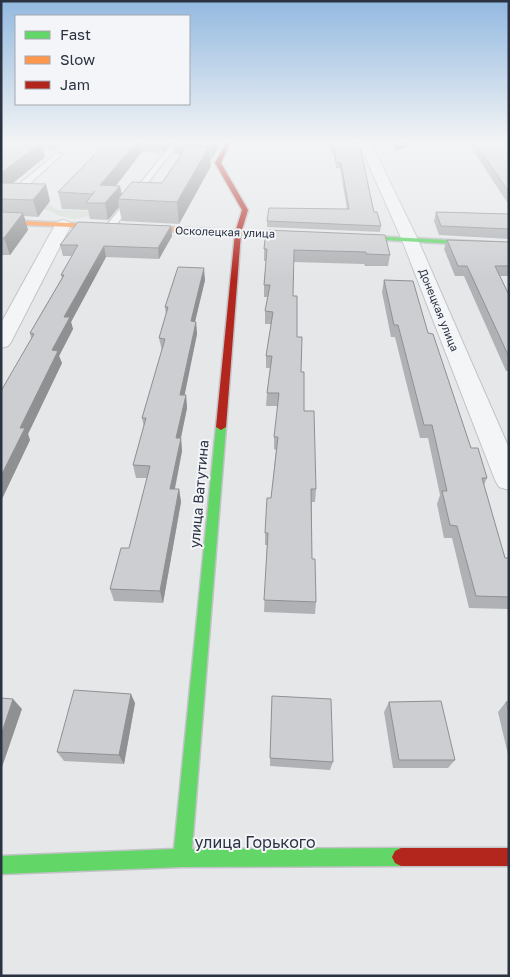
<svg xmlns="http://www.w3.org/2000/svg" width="510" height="977" font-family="'Golos Text',sans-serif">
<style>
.green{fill:#d5ddd5}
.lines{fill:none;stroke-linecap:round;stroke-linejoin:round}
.lane-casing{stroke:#c2c3c6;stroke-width:3}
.street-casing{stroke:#c2c3c6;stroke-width:2}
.fast-casing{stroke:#c2c3c6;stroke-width:3}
.slow-casing{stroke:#c2c3c6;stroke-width:3}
.jam-casing{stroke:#c2c3c6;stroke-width:3}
.lane{fill:#f4f5f6;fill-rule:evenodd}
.street{fill:#f4f5f6;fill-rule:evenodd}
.fast{fill:#63d668;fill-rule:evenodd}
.slow{fill:#ff974d;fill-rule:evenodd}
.jam{fill:#b3261e;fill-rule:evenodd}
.wall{fill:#afb1b4}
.shaded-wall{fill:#8f9092}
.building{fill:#ccced1;stroke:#8f9092}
.labels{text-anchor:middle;stroke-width:4;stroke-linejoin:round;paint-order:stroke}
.far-street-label{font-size:11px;fill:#2b3242;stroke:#f3f5f8}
.street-label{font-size:14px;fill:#2b3242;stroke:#f3f5f8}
.near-street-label{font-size:16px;fill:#2b3242;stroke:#f3f5f8}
</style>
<rect width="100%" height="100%" fill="#e5e7e9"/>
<path class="green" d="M47,202L57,210L90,211L95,215L74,219L58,215L48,210H36Z"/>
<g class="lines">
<defs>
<g id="lane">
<path d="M175,143H181L164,161L113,229H107V225L160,159Z"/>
<path d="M57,153L62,154L15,197H9V193Z"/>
</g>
<g id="street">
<path d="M359,143H371L418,240L509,448V490L499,487L495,480L402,240Z"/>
<path d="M63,220L69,222L71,225L11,342L8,346L1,348V323L55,225L57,222Z"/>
</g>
<g id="fast">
<path d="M350,235L509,243V247L348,238V236Z"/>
<path d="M221,424L226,427L192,849L401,848L407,851L410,857L407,863L401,866L182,867L1,874V856L174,849L216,427Z"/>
</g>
<path id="slow" d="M1,220L302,233L305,235L302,237L1,224Z"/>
<g id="jam">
<path d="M226,143H230L221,163L248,210L241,233L226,427L221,430L216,427L235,233L242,210L215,163Z"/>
<path d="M401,848H509V866H401L395,863L392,857L395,851Z"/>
</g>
</defs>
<use href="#lane" class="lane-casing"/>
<use href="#street" class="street-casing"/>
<use href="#fast" class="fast-casing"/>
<use href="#slow" class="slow-casing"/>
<use href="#jam" class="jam-casing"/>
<use href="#lane" class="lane"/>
<use href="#street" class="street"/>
<use href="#fast" class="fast"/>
<use href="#slow" class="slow"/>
<use href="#jam" class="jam"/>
</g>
<g class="wall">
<path d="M1,143H62L54,150L43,149L45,157L13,183L50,201L38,217L24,216L28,230L10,255H1Z"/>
<path d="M106,143H173L163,153L142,152L116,185L122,194L162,183L181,155L174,154L173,143H220L212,159H210L211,166L179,224L122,221L119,207L108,220L90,219L88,210L62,209L58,192Z"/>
<path d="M330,143H359L374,212L381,226L380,232L267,227V221L347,209L340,168H336L334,153H332Z"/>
<path d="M392,143H415V144L395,151Z"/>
<path d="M468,143H509V205Z"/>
<path d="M436,212L509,214V239L439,235L434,221Z"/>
<path d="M171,226L172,236L159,259L106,257L71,322L73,329L59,356L62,363L28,434L30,440L1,501L31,338L30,333L62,278L61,275L72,256H63L60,245Z"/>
<path d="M266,230L390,255L388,266H365L364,264L293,262V296L297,337L301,372L304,411L316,489L315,502H312V559L316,602L315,614L264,612L267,545H265V533L271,498L276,450L274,449V437L278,406H266L267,393L270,368H266V356L271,324H265V311L268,297H264V285L266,261H264V249Z"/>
<path d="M447,240L509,242V276H499L509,295V371H506L464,276H455L444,249Z"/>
<path d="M205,280L195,322H196L197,334L184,395H186L187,408L181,438L182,451L175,489H179L181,502L163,603L114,601L110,589L129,548L147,478H136L133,465L144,427L142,418L162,351L159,338L166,315L165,307Z"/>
<path d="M384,280L428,333L471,448L487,478L484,485L505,558H509V609L469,608L452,538H444L437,504L440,495L428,438H420L395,337H391L382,292Z"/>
<path d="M272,696L333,762L330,770L270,766Z"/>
<path d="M389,702L455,760L448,768H393L384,712Z"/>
<path d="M506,702H509V759L498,712Z"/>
<path d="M135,703L124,764L64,761L57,752Z"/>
</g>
<g class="shaded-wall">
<path d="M41,143L45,157L1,193V173Z"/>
<path d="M52,143H62L54,150Z"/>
<path d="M136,143H141L142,152L104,201L100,185Z"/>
<path d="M161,143H173L163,153Z"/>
<path d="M212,143H220L212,159L211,144Z"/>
<path d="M397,143H415V144L395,151Z"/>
<path d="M209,147L211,166L179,224L177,202Z"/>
<path d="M46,184L50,201L38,217L33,200Z"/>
<path d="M120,186L123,200L118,199L119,207L108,220L105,203Z"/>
<path d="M23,213L28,230L10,255L4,238Z"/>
<path d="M171,226L172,236L159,259L158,248Z"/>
<path d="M104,246L106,257L71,322L73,329L59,356L62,363L28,434L30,440L1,501V476L20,428L52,350L64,317Z"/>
<path d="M204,268L205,280L192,334L191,321Z"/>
<path d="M196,322L197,334L182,408L180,395Z"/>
<path d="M186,395L187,408L178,451L176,438Z"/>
<path d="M181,438L182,451L172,502L170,489Z"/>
<path d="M179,489L181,502L163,603L160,591Z"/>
<path d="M131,694L135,703L124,764L119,755Z"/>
<path d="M13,699L22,709L1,770V735Z"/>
</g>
<g class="building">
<path d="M1,143H41L1,173Z"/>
<path d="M106,143H136L100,185L120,186L105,203H86L95,191L92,194L58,192Z"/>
<path d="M331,143H359L374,212H377L381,226L267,221L269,208L349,209L341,163L336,162L334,148H332Z"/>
<path d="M475,143H509V192Z"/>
<path d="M187,146L209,147L177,202L118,199L132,182L162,183Z"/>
<path d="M1,183L46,184L33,200L1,199Z"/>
<path d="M1,212L23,213L4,238H1Z"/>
<path d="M436,212L509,214V229L441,226Z"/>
<path d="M78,222L171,226L158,248L104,246L64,317H70L52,350L58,351L20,428H25L1,476V391L34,334L30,333L64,275H61L78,245H60Z"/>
<path d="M266,230L385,235L390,255L366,254V252L294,250L293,296H297V337H302L301,372H304V411H314L316,489H311L312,559H315L316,602L264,600L268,533H265L267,498H271L278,437H274L279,393H267L272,356H266L273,312L265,311L270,285H264L267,249H264Z"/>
<path d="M447,240L509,242V266H495L509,295V357L467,266H458Z"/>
<path d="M178,267L204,268L191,321L196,322L180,395H186L176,438H181L170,489H179L160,591L110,589L121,548H129L150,466L133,465L146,418H142L165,339L159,338L168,307H165Z"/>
<path d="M384,280L413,281L428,333L433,334L471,448H478L487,478H482L505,558H509V597L476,596L457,526L450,525L442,491H447L432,425H424L398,325H394Z"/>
<path d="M74,690L131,694L119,755L57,752Z"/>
<path d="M272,696L331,699L333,762L270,758Z"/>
<path d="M1,698L13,699L1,735Z"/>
<path d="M441,701L455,760H399L389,702Z"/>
<path d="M506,702H509V712Z"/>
</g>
<linearGradient id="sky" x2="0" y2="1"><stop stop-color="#93b9e0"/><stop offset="0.51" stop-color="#f3f4f5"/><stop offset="1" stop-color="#f3f4f5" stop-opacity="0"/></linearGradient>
<rect width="510" height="279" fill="url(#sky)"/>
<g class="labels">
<g class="far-street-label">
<text transform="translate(225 232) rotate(2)" y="4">Осколецкая улица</text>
<text transform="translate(439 310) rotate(68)" y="4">Донецкая улица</text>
</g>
<g class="street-label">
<text transform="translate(199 494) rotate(-85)" y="5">улица Ватутина</text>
</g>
<g class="near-street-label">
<text x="255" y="848">улица Горького</text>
</g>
</g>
<rect width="510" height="977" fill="none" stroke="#2b3242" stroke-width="5"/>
<rect x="15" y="15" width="175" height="90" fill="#f3f5f8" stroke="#a3a7af"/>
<rect x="25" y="31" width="25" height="8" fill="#63d668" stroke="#a3a7af"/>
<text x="60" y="40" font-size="15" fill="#2b3242">Fast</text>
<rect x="25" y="56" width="25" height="8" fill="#ff974d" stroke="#a3a7af"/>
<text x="60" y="65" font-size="15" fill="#2b3242">Slow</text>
<rect x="25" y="81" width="25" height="8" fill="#b3261e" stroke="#a3a7af"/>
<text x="60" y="90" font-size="15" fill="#2b3242">Jam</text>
</svg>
